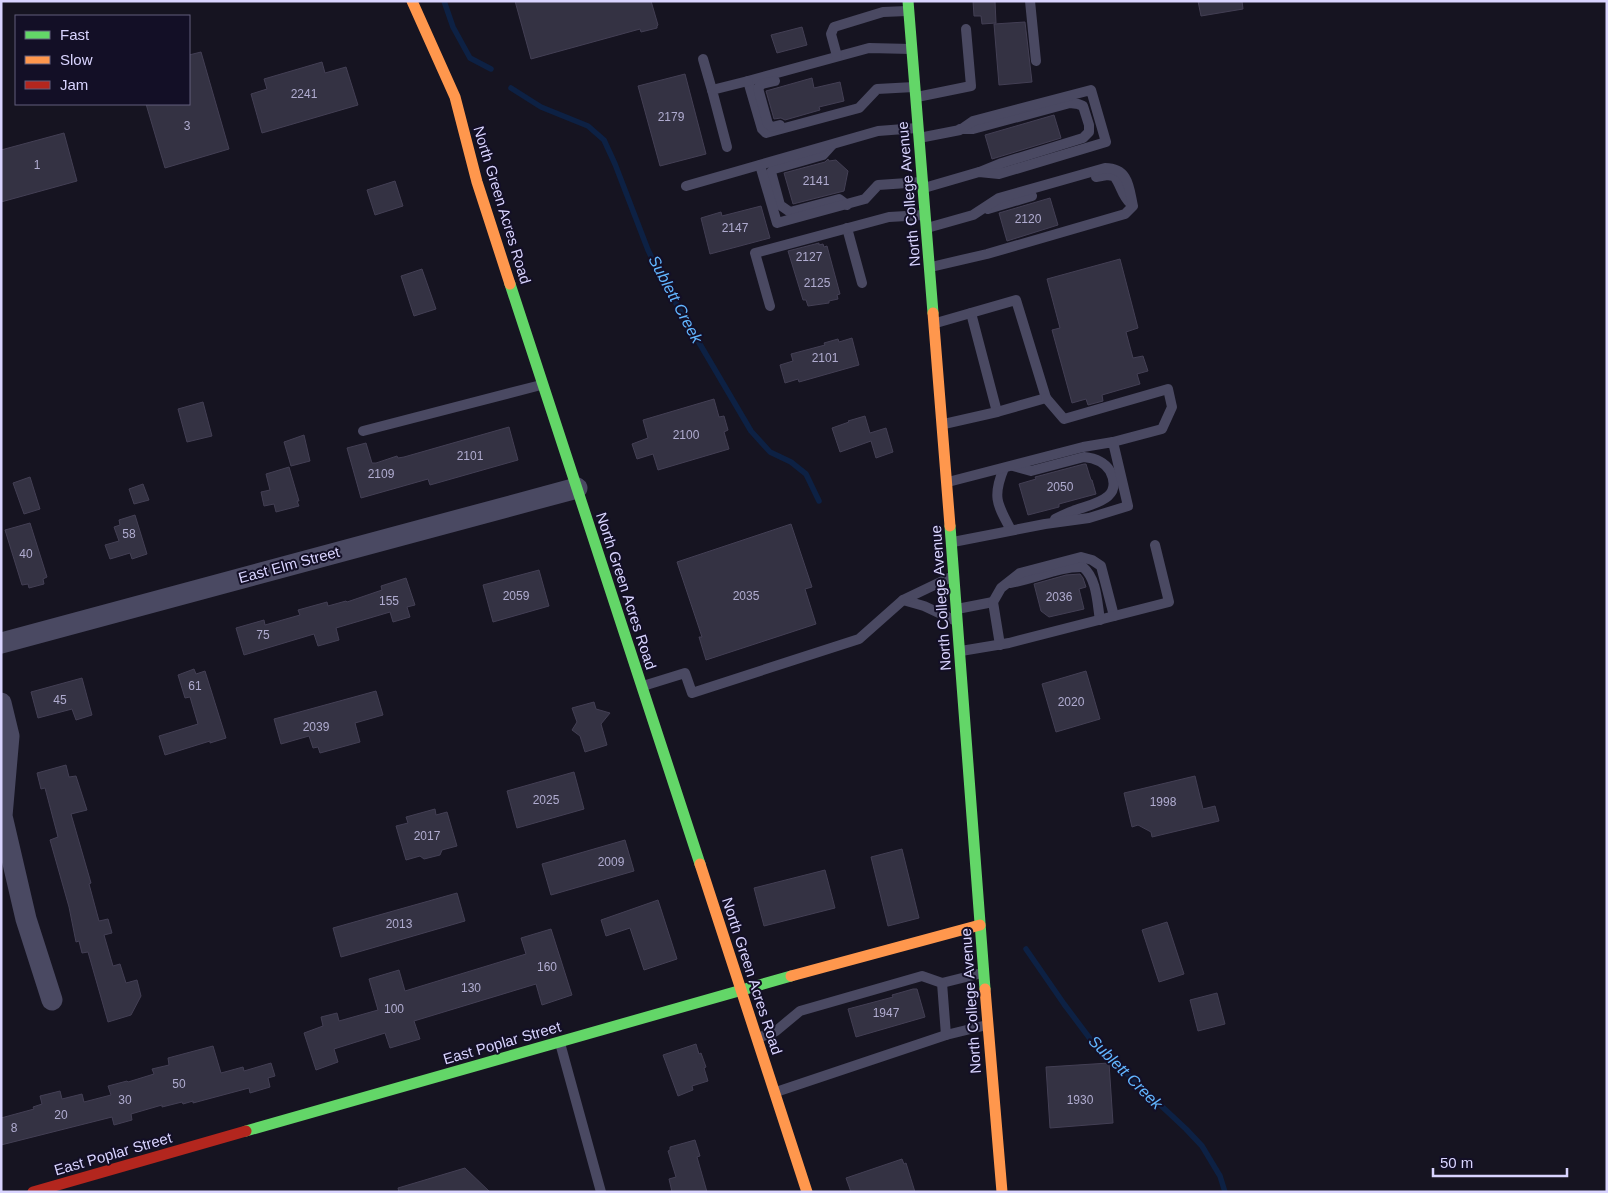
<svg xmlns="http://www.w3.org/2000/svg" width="1608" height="1193" font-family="Helvetica,sans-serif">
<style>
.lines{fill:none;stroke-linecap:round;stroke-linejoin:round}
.stream{stroke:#0d2144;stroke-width:5.5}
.building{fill:#343243;stroke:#433f54}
.lane{stroke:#4a4962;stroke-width:10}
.street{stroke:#4a4962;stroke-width:21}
.fast{stroke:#63d668;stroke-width:11}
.slow{stroke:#ff974d;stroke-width:11}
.jam{stroke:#b3261e;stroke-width:11}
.labels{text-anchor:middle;stroke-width:4;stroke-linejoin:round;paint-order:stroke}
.number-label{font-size:12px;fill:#b0acd0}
.street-label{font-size:15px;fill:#d9d4ff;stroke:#130f26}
.water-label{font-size:16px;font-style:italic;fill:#62b6ff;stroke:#130f26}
</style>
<rect width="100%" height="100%" fill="#161421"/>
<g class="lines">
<g class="stream">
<path d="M444,1L453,27L470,58L491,69"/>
<path d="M511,88L541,107L588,126L604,140L615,164L648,250L664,283L751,431L770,452L791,462L806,474L819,501"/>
<path d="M1026,949L1064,1004L1091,1040L1186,1129L1202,1146L1220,1176L1225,1192"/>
</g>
</g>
<g class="building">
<path d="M515,1H651L658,25L657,26V28L641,32L640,29L531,59Z"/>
<path d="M973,1H995L996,23L982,24L981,16H974Z"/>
<path d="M1198,1H1242L1243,9L1201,16Z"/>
<path d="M1025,22L1032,82L999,85L994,24Z"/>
<path d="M802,27L807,45L777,53L771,35Z"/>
<path d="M201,52L229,149L165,168L146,104H189V55Z"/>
<path d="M322,62L325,73L346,67L358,105L262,133L251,94L267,89L264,79Z"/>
<path d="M685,74L706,154L660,166L638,86Z"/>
<path d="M812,78L814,88L840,82L844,101L819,107L820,110L785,120L781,118L774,119L766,91Z"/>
<path d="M1054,115L1061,138L992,159L985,135Z"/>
<path d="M64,133L77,181L1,202V150Z"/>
<path d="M828,159L829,161L836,160L848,171L844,191L793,204L784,173L825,162Z"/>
<path d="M395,181L403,206L375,215L367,190Z"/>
<path d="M1050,198L1058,225L1007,241L999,213Z"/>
<path d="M761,206L770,238L710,254L701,218L721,212L722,216Z"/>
<path d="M819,243V245L823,244L824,247L827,246L840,294L837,295L838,299L829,301V303L808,306L806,300H803L788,251Z"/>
<path d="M1120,259L1138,328L1126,332L1133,358L1143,356L1148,371L1137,374L1140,384L1102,395L1103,401L1088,405L1086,399L1072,403L1052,330L1060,328L1047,279Z"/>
<path d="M422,269L436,309L414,316L401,276Z"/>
<path d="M852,338L859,365L799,382L798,379L785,383L780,365L793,361L791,354L825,345L824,343L838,339L839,342Z"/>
<path d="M714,399L719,417L724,416L728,430L724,432L729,449L658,470L653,454L637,459L632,444L648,438L643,420Z"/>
<path d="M203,402L212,436L187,442L178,409Z"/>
<path d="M865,416L870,433L886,428L893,452L876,458L871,441L840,452L832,428L849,422L848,421Z"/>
<path d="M509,427L518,460L430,485L428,479L361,498L347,448L366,443L372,463H376L397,456L398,458L404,457Z"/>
<path d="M304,435L310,461L291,466L284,442Z"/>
<path d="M1084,464H1086L1091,480H1092L1096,494L1059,504V507L1028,515L1019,484L1036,479L1035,477Z"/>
<path d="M289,467L299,501H297L299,506L276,512L274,504L264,506L261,492L270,490L266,474Z"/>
<path d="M30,477L40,509L24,514L13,483Z"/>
<path d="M143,484L149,500L134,504L129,489Z"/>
<path d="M135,515L147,554L132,559L130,553L110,559L105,545L119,541L114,527L120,525L119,520Z"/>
<path d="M30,523L47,577L43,579L44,584L29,588L28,584L22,585L5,530Z"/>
<path d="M791,524L812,587L805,589L816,624L706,660L699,637H702L677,562Z"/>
<path d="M539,570L549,606L493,622L483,585Z"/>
<path d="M1080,574L1083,578L1086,587L1079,589L1084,609L1049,617L1041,611L1034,584L1066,575Z"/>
<path d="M406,578L415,605L407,607L410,617L393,622L390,612L336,628L339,640L318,646L314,634L244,655L236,628L264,620L265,625L300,615L298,610L327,602L328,606L346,601L347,602L382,590L381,586Z"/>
<path d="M194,669L196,674L205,671L226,738L210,743V741L165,755L159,736L198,724L190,697L185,698L178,675Z"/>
<path d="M1086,671L1100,719L1056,732L1042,684Z"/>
<path d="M82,678L92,715L76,720L72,709L38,718L31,692Z"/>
<path d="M376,691L383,715L355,723L360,742L320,753L318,747L313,748L309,736L281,744L274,719Z"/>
<path d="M594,702L596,709L610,713L601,724L607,745L585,752L580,736L572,730L577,722L572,708Z"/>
<path d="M66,765L69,777L76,776L87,810L71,814L91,883L89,884L99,921L108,919L112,933L104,935L113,966L120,964L126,983L137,980L141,996L131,1015L108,1022L88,952L82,953L79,941L76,942L69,907L50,840L58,837L45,788L41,789L37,773Z"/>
<path d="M574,772L584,809L517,828L507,791Z"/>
<path d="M1195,776L1203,809L1215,806L1219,821L1152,837L1151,832L1138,825L1132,827L1124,793Z"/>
<path d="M435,809L436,815L447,812L457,846L442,850L440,855L424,859L420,856L406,860L396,826L408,823L406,817Z"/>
<path d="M625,840L634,871L551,895L542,864Z"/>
<path d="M902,849L919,918L888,926L871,857Z"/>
<path d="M825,870L835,908L764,926L754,888Z"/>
<path d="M457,893L465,921L341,957L333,928Z"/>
<path d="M658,900L677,959L644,970L630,928L606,936L601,920Z"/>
<path d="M1167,922L1184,974L1159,982L1142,930Z"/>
<path d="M551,929L572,995L542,1005L536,984L414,1021L420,1039L390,1048L385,1033L334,1049L338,1062L316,1070L304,1033L323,1026L321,1017L337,1013L339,1021L378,1010L369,979L399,970L405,991L526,954L521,938Z"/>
<path d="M913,989H917L925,1017L856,1037L848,1009L893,997L892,995Z"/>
<path d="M1217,993L1225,1024L1198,1031L1190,1000Z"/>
<path d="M696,1044L699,1054L701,1053L706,1067L704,1068L708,1081L692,1086L693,1090L678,1096L663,1055Z"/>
<path d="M213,1046L221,1073L243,1067L244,1071L271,1063L275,1076L268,1078L270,1087L250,1093L249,1088L193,1103V1101L183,1104L182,1102L162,1107V1105L131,1114L132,1120L114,1125L112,1117L1,1145V1118L34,1109L33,1107L42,1104L40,1096L60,1091L62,1099L82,1094L84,1102L111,1095L108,1086L127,1081L128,1082L154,1074L152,1069L169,1065L168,1058Z"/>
<path d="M1109,1063L1113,1123L1050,1128L1046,1067Z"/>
<path d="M695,1140L700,1156L697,1157L707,1192H672L669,1179L676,1177L668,1151L670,1150V1147Z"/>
<path d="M902,1159L904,1164L906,1163L915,1192H851L846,1178Z"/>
<path d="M465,1168L490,1192H399L398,1188Z"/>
</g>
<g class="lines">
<g class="lane">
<path d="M1030,1L1036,61"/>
<path d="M911,49L869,48L748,81L762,129L766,133L859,108L877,89L914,87"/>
<path d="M837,56L831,34L834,27L883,12L907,11"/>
<path d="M703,59L712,90"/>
<path d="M775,81L762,84L758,88L768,124L772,127L780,125"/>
<path d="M917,97L971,86L966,29"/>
<path d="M960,129H973L1070,103L1078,104L1083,106L1089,125V132L1083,138L1002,163L980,172"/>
<path d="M919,138L960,130L973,121L1091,90L1106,142L999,174L979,172L924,188"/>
<path d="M832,145L823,155L774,169L771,172L780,205L790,212L839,199L847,205"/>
<path d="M727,147L712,90L748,81"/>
<path d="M760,165L777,223L865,199L878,185L922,182"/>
<path d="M1096,177L1107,175L1114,176C1121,185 1122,196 1130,203"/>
<path d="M686,186L878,131L917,128"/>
<path d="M988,209L1032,196"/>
<path d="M847,228L862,283"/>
<path d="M927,228L973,215L999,198L1105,168C1129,168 1129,188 1133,206L1125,214L987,254L931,267"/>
<path d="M770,306L755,253L889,217L924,215"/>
<path d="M971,313L997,412"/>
<path d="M936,323L1016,300L1046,398L997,412L944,424"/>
<path d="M1046,398L1064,419L1168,389L1172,407L1162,429L1113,442"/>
<path d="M363,431L541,385"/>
<path d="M1013,466L1031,471L1084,457C1094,458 1104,461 1110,471C1125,500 1091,504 1073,511C1067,513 1061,516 1055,519"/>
<path d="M1004,468C992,497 997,504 1011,530"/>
<path d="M948,482L1083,447L1113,442L1128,506L1089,518L1045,524L953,542"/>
<path d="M1010,583C1035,579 1059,566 1083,567C1097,579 1097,602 1100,620"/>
<path d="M903,600L924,606L956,621"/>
<path d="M957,609L993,602"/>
<path d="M1000,645L993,602L1001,588L1020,573L1081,557L1092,560L1101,566L1114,616"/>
<path d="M961,651L1009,643L1169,602L1155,545"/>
<path d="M643,686L685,673L692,693L859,639L903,600L951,577"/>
<path d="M942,983L982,973"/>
<path d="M946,1035L987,1025"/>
<path d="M758,1038L776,1031L800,1011L922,976L942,983L946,1035L776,1092"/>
<path d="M560,1043L601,1192"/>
</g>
<g class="street">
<path d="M1,643L577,488"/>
<path d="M1,703L9,736L2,816L26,919L52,1000"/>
</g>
<g class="fast">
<path d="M908,1L933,313"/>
<path d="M510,284L700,864"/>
<path d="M950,526L985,989"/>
<path d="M246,1131L791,976"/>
</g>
<g class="slow">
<path d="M412,1L455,97L477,182L510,284"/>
<path d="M933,313L950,526"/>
<path d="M700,864L807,1192"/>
<path d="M791,976L980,925"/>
<path d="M985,989L1002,1192"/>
</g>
<path class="jam" d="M33,1192L246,1131"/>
</g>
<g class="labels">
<g class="number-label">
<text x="304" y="98">2241</text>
<text x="671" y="121">2179</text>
<text x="187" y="130">3</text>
<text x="37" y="169">1</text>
<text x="816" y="185">2141</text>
<text x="1028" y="223">2120</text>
<text x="735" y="232">2147</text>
<text x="809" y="261">2127</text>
<text x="817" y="287">2125</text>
<text x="825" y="362">2101</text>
<text x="686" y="439">2100</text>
<text x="470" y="460">2101</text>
<text x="381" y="478">2109</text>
<text x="1060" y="491">2050</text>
<text x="129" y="538">58</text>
<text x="26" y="558">40</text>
<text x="516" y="600">2059</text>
<text x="746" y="600">2035</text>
<text x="1059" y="601">2036</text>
<text x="389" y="605">155</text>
<text x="263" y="639">75</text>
<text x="195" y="690">61</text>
<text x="60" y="704">45</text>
<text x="1071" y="706">2020</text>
<text x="316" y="731">2039</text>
<text x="546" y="804">2025</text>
<text x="1163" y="806">1998</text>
<text x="427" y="840">2017</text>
<text x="611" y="866">2009</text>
<text x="399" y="928">2013</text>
<text x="547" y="971">160</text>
<text x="471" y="992">130</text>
<text x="394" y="1013">100</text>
<text x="886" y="1017">1947</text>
<text x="179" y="1088">50</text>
<text x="125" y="1104">30</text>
<text x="1080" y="1104">1930</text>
<text x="61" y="1119">20</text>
<text x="14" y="1132">8</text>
</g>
<g class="street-label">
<text transform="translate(909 194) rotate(-95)" y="5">North College Avenue</text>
<text transform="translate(502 205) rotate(73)" y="5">North Green Acres Road</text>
<text transform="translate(289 565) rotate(-15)" y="5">East Elm Street</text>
<text transform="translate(626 591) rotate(72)" y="5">North Green Acres Road</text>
<text transform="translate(941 598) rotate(-94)" y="5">North College Avenue</text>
<text transform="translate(752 976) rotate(72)" y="5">North Green Acres Road</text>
<text transform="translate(971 1001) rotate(-94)" y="5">North College Avenue</text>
<text transform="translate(502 1043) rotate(-16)" y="5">East Poplar Street</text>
<text transform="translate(113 1154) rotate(-16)" y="5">East Poplar Street</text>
</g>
<g class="water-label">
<text transform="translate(676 299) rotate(62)" y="6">Sublett Creek</text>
<text transform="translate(1126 1072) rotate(45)" y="6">Sublett Creek</text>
</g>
</g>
<rect width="1608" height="1193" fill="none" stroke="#d9d4ff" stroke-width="5"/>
<rect x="15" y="15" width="175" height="90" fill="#130f26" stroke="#625e7d"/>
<rect x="25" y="31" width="25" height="8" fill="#63d668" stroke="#625e7d"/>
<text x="60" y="40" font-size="15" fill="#d9d4ff">Fast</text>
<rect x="25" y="56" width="25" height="8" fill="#ff974d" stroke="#625e7d"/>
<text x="60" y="65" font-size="15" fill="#d9d4ff">Slow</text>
<rect x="25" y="81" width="25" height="8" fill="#b3261e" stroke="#625e7d"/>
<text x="60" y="90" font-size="15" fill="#d9d4ff">Jam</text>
<path d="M1433 1168v8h134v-8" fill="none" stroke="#d9d4ff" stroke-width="2.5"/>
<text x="1440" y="1168" font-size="15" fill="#d9d4ff" stroke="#130f26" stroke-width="4" paint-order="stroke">50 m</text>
</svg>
